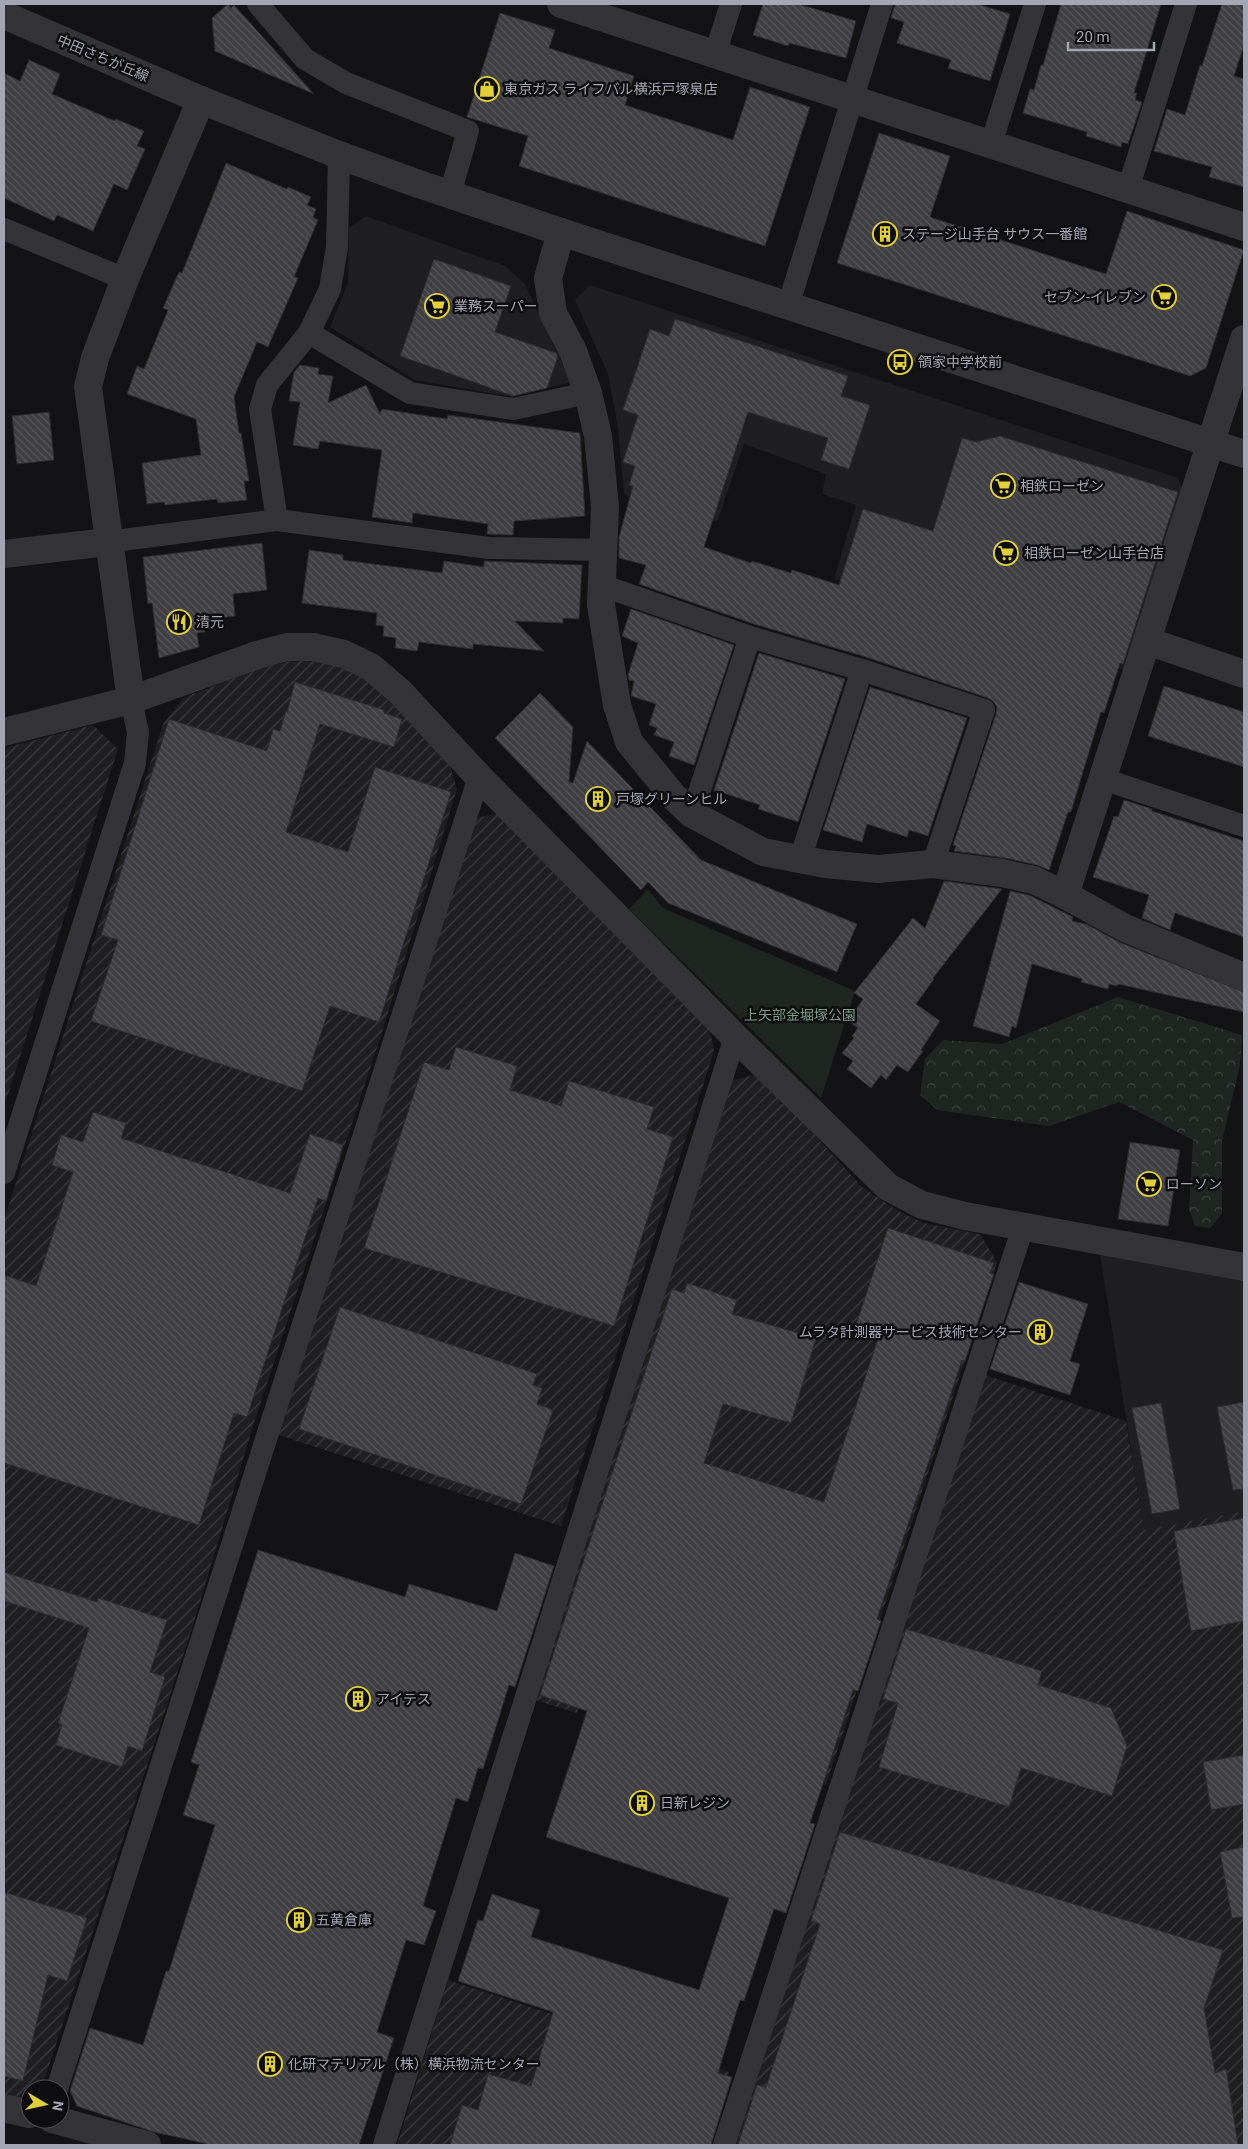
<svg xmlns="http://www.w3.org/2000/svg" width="1248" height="2149" font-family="Roboto,'Noto Sans JP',sans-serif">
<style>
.built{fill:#1f1e20}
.industrial{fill:url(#industrial-furrows)}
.green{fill:#1f2621}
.forest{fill:url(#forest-crowns)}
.building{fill:url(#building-back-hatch);stroke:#2d2c2f}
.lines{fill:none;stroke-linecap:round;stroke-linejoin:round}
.minor{stroke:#343438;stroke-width:22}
.tertiary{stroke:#343438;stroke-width:28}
.labels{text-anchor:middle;stroke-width:5;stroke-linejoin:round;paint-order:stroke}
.street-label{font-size:14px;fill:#a5a6b3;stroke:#0e0d0f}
.poi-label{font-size:14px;fill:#a5a6b3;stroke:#0e0d0f;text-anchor:start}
.park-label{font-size:14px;fill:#7d9c86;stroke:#0e0d0f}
</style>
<defs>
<pattern id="industrial-furrows" width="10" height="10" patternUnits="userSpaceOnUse" patternTransform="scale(1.25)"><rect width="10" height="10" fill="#1f1e20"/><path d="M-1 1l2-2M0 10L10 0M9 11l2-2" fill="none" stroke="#3d3c3e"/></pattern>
<pattern id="forest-crowns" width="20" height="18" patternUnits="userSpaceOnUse" patternTransform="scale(1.25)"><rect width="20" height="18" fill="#1f2621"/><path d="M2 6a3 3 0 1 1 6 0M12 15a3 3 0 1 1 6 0" fill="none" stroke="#3d423f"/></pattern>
<pattern id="building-back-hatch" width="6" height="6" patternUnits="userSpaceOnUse" patternTransform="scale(1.25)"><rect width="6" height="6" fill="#3f3f43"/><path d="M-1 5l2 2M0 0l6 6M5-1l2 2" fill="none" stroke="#58585c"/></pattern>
</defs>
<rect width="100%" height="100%" fill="#131214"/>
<g class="built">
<path d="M366,216L505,266L525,284L571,382L513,397L415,380L330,327L348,283L349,228Z"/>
<path d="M590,285L1178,478L1184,494L1127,671L834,579L856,505L822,494L826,474L744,444L717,522L624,494L618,428L608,374L575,300Z"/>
<path d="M1100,1254L1244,1281V1511L1144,1531Z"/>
</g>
<g class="industrial">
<path d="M295,660H309L336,665L361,677L372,685L448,759L457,789L382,1032L253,1426L193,1625L43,2084L37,2089H30V2094L20,2102L4,2098V1220L163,724L183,698L259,668Z"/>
<path d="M93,725L118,749L4,1107V748Z"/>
<path d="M500,813L709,1025L714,1051L561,1526L278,1435L476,818Z"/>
<path d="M759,1074L862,1187L898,1211L924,1223L980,1234L997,1262L826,1785L580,1705L577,1713L535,1700L733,1080Z"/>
<path d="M982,1374L1126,1421L1144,1530L1244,1511V2145H736Z"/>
<path d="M448,1980L729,2072L706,2145H397Z"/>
</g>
<path class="green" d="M648,889L663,908L855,991L821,1098L629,909Z"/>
<path class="forest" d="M1118,997L1242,1035L1240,1065L1222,1141V1213L1211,1228L1195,1226L1189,1209L1193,1140L1119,1102L1049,1126L937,1110L920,1095L925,1059L943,1040L1002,1044Z"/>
<g class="building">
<path d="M228,4L231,8L234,5L314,94L215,51L212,18Z"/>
<path d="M763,4H798L856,21L846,58L789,43L788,46L753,35Z"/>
<path d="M895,4H977L1010,14L990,81L948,68L951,60L897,43L904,22L891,18Z"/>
<path d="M1061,4H1161L1134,93H1137L1135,100L1142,102L1128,144L1122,142L1121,147L1086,136L1087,132L1023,113L1030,89L1034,90L1041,65H1043Z"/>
<path d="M1222,4H1244V45L1234,76L1244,79V187L1209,177L1212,167L1154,151L1167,109L1185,115L1200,65L1202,66Z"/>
<path d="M500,13L555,30L549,48L634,76L625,105L733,140L750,87L810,107L765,246L519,166L528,136L467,117Z"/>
<path d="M29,60L60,74L52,94L115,121L116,119L144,131L137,146L145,149L127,190L114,184L93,231L57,215L54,221L4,198V73L20,81Z"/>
<path d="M879,133L950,156L930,217L1106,274L1127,211L1244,250L1206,368L1190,376L837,263Z"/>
<path d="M226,163L287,189L288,187L311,197L307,205L316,209L313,217L318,220L294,277L298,278L268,347L257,342L234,397L239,433H241L249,481H244L247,500L218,503L217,499L165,505L164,502L147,504L142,463L201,455L196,419L127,394L137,366L144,369L168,310L163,308L179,272L182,273Z"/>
<path d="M434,259L511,286L495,332L556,353L558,356L547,388L513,396L400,356Z"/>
<path d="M675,319L848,376L841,396L870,405L849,469L821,460L828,438L748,412L704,547L751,563L752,561L791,573L792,570L839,585L863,509L933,531L962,438L976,442L1000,436L1178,492L1123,664L1120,663L1104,713L1101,712L1071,812H1068L1049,870L1037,865L1005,858L954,851L956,846L953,845L996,714L997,707L993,701L988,698L866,657L754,624L639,584L646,565L619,558V537L633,486L629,485L635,466L623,462L638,415L623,410L650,329L669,336Z"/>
<path d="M300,365L319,368L318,374L333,376L328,403L366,385L380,414L382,409L447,419L448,415L580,433L585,516L514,521L513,535L487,534L488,524L413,513L412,523L372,517L382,450L320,441L318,449L293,445L300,402L289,401L294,372Z"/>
<path d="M49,412L54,460L17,464L12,416Z"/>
<path d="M262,543L267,590L233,594L235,616L204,620L205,632L197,633L199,647L159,658L152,603L148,604L143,557Z"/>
<path d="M309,550L343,555V560L442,573L444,561L484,567V561L582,565L579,619L563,618V623L515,621L544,651L473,644V649L419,642L417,651L395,648L396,638L383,636L384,626L376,625L377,613L302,603Z"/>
<path d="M631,609L734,645L694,765L669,756L674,742L654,735L657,728L649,725L656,704L631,696L634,681L629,680L628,675L638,643L622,636Z"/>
<path d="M759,653L845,679L798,822L758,809L760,805L714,790Z"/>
<path d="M295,682L384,710V713L402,719L394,747L320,724L286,832L348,852L375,767L451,792L379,1022L330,1006L302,1091L91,1021L118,940L101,935L169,719L267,751L273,729L280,731L286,711L287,712Z"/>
<path d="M1164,686L1244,712V767L1148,736Z"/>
<path d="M870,687L967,718L928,836L909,830L907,837L867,824L862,842L823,830Z"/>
<path d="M540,693L573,727L569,782L573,783L587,741L701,860L857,924L837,972L668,903L648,882L641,890L495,738Z"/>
<path d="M1124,800L1152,809V811L1244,841V937L1175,913L1170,930L1142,918L1149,895L1093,877L1114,816L1118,817Z"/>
<path d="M944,881L1002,889L933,978L934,979L916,1004L940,1021L921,1050L923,1051L908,1072L897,1065L886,1080L881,1075L871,1088L847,1069L853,1061L842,1053L854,1038L852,1036L858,1028L848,1021L863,999L854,993L913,918L925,928Z"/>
<path d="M1010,891L1029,895L1073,917L1072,921L1086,924L1119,942L1244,992V1012L1118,984L1117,986L1109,984L1108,989L1081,982L1082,979L1032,964L1016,1028L1012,1026L1009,1037L973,1026Z"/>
<path d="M456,1047L517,1066L510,1090L561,1106L569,1081L654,1107L647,1129L673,1137L614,1326L364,1248L424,1062L449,1070Z"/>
<path d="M93,1112L126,1123L121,1138L290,1193L310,1134L343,1145L326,1201L318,1198L247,1417L234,1413L199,1525L4,1463V1275L36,1286L73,1172L52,1165L61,1135L83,1142Z"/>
<path d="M1130,1142L1180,1150L1168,1226L1118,1219Z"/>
<path d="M888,1228L994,1263L990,1273L994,1274L965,1361L962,1360L877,1619L881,1621L858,1691L853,1690L822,1787L810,1823L815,1824L786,1913L774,1909L744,2001L740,2000L718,2073L732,2077L711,2145H450L462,2105L478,2110L488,2074L531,2086L553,2012L458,1981L478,1920L483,1921L492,1894L540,1910L531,1937L699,1990L729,1898L546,1837L587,1711L540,1695L672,1289L684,1293L687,1283L737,1300L732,1314L816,1338L791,1423L723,1404L704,1463L824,1502L880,1333L856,1325Z"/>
<path d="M1019,1282L1088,1304L1070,1361L1080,1364L1070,1395L990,1369Z"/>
<path d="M340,1307L537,1374L533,1385L542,1388L537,1404L553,1410L521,1504L299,1429Z"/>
<path d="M1244,1402V1489L1233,1490L1217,1407Z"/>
<path d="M1161,1403L1180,1509L1152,1514L1132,1408Z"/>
<path d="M1244,1518V1621L1191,1631L1174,1531Z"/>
<path d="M258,1550L405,1597L409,1584L497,1611L515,1553L554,1566L515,1687L509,1685L483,1769L478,1768L468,1802L456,1798L423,1906L436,1911L424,1945L406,1940L377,2032L394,2038L359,2145H212L154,2132L77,2106L70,2091L90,2028L143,2045L166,1971H169L215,1825L183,1815L199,1765L191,1762Z"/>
<path d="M4,1572L97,1602L98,1598L167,1620L150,1672L165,1677L142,1751L128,1746L122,1767L56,1745L62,1725L58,1723L89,1628L4,1601Z"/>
<path d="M906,1629L1042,1671L1038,1685L1111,1708L1127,1746L1112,1796L1021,1768L1009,1807L879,1767L898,1703L883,1699Z"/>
<path d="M1244,1755V1804L1211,1810L1203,1762Z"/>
<path d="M840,1832L1223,1950L1204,2008L1215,2073L1226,2069L1238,2145H738L757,2085L766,2087L820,1924L811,1921Z"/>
<path d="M1244,1847V1917L1232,1918L1220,1852Z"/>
<path d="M4,1892L87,1918L67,1981L48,1975L23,2081L4,2076Z"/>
</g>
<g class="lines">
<g class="minor">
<path d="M258,4L305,59L346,83L468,131L450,194"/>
<path d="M715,54L731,4"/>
<path d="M991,144L1035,4"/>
<path d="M1128,189L1186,4"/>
<path d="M4,229L125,279"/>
<path d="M788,306L882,4"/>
<path d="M309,333L410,393L513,409L588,393"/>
<path d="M277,520L260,409L267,385L309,333L330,289L337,247L339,155"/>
<path d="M107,542L277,520L489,548L604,550"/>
<path d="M601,585L750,637L862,670L984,710L933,864"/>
<path d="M1103,779L1244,826"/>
<path d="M692,814L750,637"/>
<path d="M800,859L862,670"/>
<path d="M4,1173L135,763L138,732L131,700"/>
<path d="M57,2089L479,777"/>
<path d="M384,2145L735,1037"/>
<path d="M724,2145L1023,1227"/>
</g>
<g class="tertiary">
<path d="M561,4L1244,227"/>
<path d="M4,15L201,100L339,155L413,182L561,232L1244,454"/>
<path d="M561,232L548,278L553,313L573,351L588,393L598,436L605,507L601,605L617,705L629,742L674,797L692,814L763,852L825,864L878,869L933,864L1002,873L1034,880L1065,895L1125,928L1244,977"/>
<path d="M4,554L107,542"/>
<path d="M1147,641L1244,674"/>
<path d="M131,700L88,387L95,358L125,279L201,100"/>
<path d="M4,732L131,700L260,654L287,647H313L344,654L371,667L400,692L479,777L735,1037L888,1187L922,1205L965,1216L1244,1267"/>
<path d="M1065,895L1244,339"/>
<path d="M4,2108L30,2114"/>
<path d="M52,2119L147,2145"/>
</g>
</g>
<defs>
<symbol id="shop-ring" viewBox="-11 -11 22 22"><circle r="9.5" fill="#0e0d0f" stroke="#e1d03c" stroke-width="1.5"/><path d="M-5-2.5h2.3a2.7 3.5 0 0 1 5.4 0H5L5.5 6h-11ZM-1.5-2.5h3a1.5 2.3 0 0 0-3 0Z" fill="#e1d03c"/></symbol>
<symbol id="building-ring" viewBox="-11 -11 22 22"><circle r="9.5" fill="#0e0d0f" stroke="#e1d03c" stroke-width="1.5"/><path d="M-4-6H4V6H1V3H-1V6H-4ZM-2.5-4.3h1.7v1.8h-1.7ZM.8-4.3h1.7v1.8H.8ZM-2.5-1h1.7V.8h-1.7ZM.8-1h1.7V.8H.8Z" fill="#e1d03c"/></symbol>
<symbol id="supermarket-ring" viewBox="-11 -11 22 22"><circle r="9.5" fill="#0e0d0f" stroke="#e1d03c" stroke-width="1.5"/><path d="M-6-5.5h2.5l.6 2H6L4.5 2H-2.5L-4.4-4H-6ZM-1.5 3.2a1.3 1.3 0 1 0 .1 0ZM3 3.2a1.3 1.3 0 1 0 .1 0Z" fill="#e1d03c"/></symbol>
<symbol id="bus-ring" viewBox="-11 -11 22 22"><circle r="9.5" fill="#0e0d0f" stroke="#e1d03c" stroke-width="1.5"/><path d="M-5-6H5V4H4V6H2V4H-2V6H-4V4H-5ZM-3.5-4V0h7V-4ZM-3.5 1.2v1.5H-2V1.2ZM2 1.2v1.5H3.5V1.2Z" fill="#e1d03c"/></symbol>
<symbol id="restaurant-ring" viewBox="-11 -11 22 22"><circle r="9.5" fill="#0e0d0f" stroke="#e1d03c" stroke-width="1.5"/><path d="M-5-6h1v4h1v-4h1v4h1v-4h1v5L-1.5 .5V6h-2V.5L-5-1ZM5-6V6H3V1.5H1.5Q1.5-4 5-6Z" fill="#e1d03c"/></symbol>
</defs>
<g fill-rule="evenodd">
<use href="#shop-ring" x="473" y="75" width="28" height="28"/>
<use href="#building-ring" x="871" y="220" width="28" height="28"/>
<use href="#supermarket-ring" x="1150" y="283" width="28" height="28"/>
<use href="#supermarket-ring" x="423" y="292" width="28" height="28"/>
<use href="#bus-ring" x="886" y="348" width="28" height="28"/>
<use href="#supermarket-ring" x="989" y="472" width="28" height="28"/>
<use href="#supermarket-ring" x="992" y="539" width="28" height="28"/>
<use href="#restaurant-ring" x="165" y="608" width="28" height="28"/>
<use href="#building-ring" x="584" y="785" width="28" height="28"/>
<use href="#supermarket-ring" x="1135" y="1170" width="28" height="28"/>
<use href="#building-ring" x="1026" y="1318" width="28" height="28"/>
<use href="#building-ring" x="344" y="1685" width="28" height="28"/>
<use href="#building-ring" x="628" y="1789" width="28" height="28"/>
<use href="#building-ring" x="285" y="1906" width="28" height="28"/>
<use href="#building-ring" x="256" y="2050" width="28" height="28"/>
</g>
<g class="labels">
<g class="street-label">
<text transform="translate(103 58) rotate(23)" y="5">中田さちが丘線</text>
</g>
<g class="poi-label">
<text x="504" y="94">東京ガス ライフバル横浜戸塚泉店</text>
<text x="902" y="239">ステージ山手台 サウス一番館</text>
<text x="1146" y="302" text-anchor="end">セブン-イレブン</text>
<text x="454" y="311">業務スーパー</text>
<text x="918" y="367">領家中学校前</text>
<text x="1020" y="491">相鉄ローゼン</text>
<text x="1024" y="558">相鉄ローゼン山手台店</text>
<text x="196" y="627">清元</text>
<text x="616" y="804">戸塚グリーンヒル</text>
<text x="1166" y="1189">ローソン</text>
<text x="1022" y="1337" text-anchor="end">ムラタ計測器サービス技術センター</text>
<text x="376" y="1704">アイテス</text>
<text x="660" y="1808">日新レジン</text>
<text x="316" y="1925">五黄倉庫</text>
<text x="288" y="2069">化研マテリアル（株）横浜物流センター</text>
</g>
<g class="park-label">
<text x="800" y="1020">上矢部金堀塚公園</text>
</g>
</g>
<rect width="1248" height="2149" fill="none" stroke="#a5a6b3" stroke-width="10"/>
<g transform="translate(45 2104) rotate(99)"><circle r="24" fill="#0e0d0f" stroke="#4a4a51"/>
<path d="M0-4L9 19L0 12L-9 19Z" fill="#e1d03c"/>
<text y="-8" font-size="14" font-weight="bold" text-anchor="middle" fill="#a5a6b3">N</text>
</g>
<path d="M1068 42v8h86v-8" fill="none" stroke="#a5a6b3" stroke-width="2.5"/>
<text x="1076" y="42" font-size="15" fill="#a5a6b3" stroke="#0e0d0f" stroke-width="4" paint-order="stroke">20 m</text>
</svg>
